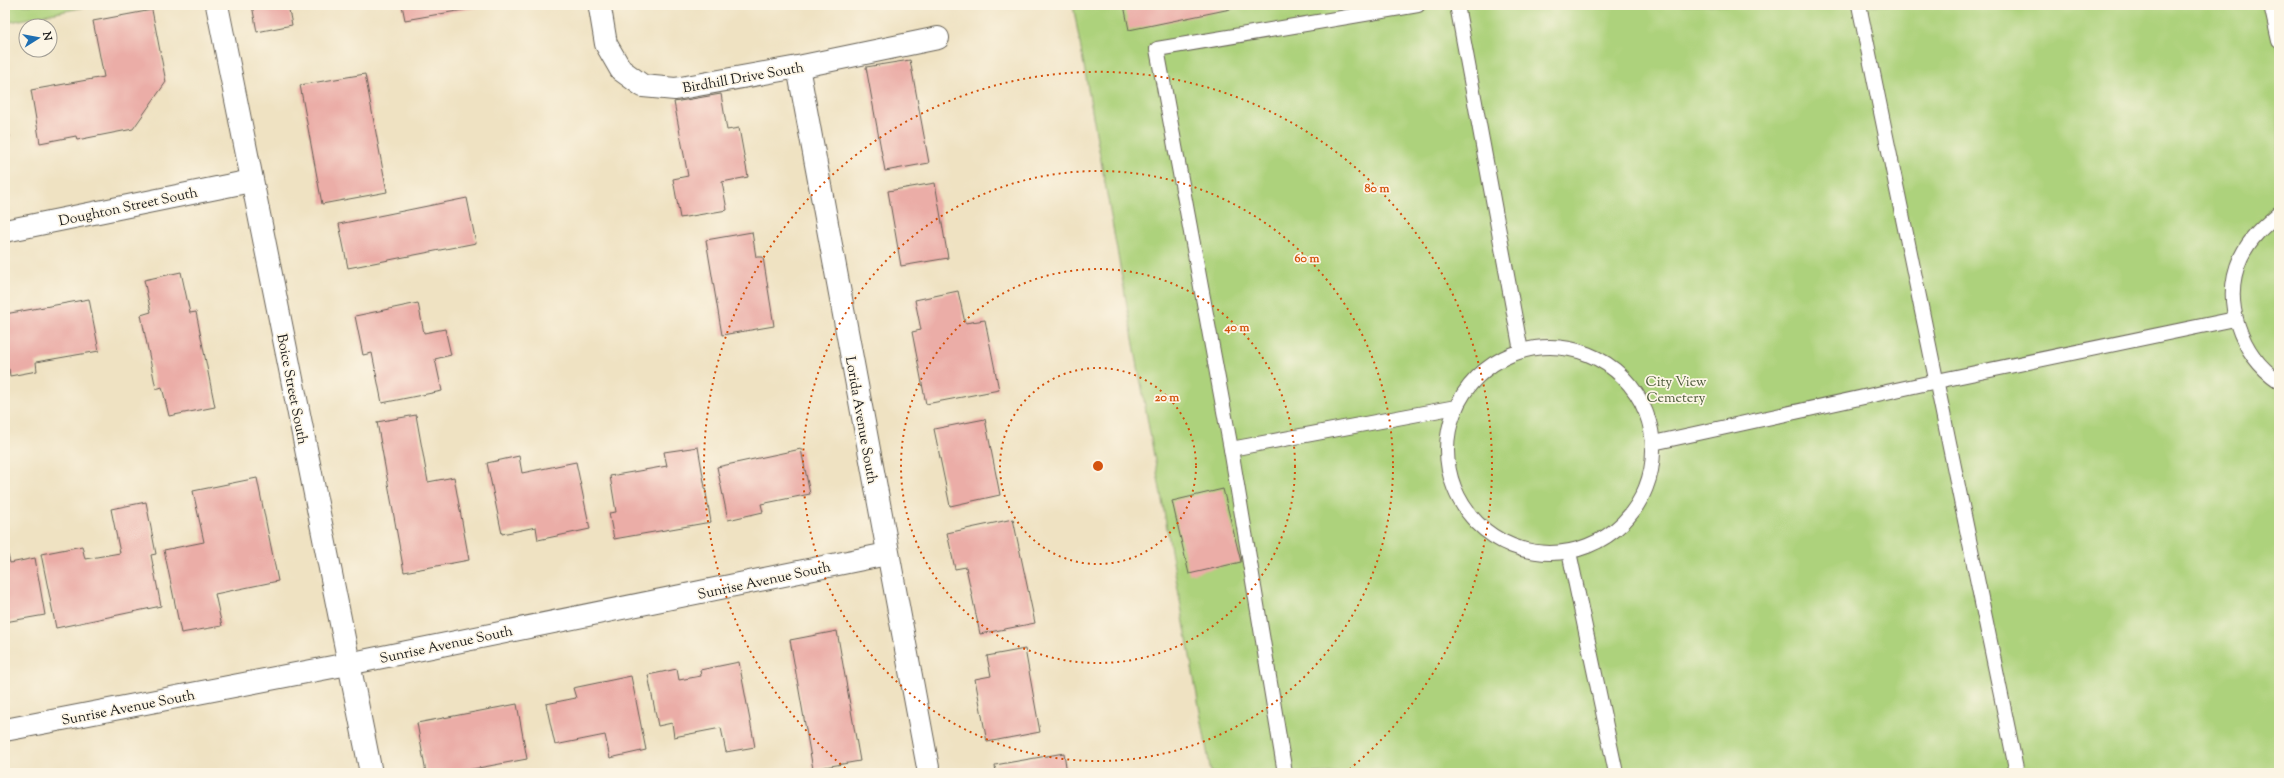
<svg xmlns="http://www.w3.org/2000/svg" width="2284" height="778" font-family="'Sorts Mill Goudy',serif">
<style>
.green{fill:#add27b;stroke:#64774c}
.building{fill:#ebada7}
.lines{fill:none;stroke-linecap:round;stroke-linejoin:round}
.service-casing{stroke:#666156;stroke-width:16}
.minor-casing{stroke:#666156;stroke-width:24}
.service{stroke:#fff;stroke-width:14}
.minor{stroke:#fff;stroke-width:22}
.ring{fill:none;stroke:#d4530e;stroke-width:2;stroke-dasharray:2 4}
.labels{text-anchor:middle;stroke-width:3.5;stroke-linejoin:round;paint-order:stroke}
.street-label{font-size:14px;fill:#1c1c1c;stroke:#fcf5e5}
.park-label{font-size:14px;fill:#4f5c3d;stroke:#fcf5e5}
.centre{fill:#d4530e;stroke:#fcf5e5;stroke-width:2}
.ring-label{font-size:12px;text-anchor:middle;font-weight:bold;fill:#d4530e;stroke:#fcf5e5;stroke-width:3.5;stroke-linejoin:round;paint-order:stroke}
</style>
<rect width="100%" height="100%" fill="#fcf5e5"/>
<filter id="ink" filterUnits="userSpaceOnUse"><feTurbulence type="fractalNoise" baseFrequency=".025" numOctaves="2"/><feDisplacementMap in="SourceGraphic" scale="8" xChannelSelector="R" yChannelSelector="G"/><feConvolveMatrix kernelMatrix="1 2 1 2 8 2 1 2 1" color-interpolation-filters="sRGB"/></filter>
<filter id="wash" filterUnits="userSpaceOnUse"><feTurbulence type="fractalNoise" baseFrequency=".012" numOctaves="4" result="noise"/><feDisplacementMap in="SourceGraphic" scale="16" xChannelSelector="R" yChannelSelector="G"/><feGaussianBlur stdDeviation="0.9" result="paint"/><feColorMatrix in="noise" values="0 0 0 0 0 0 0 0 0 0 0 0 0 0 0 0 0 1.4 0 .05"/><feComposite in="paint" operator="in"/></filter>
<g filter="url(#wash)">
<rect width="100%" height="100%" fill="#efe2c2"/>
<g class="green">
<path d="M5,5H95L5,23Z"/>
<path d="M1073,5H2279V773H1211Z"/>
</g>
<g id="blocks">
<g class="building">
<path d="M252,5H288L292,25L257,32Z"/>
<path d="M402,5H486V6L405,20Z"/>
<path d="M1124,5H1245V6L1129,30Z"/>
<path d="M152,10L166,82L133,129L77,140L76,136L40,143L31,90L104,77L93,21Z"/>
<path d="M910,60L929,163L885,171L866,67Z"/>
<path d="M365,74L387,192L322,204L300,85Z"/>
<path d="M721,94L727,130L739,128L748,177L722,182L727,210L680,218L673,179L688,176L674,102Z"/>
<path d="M5,115L10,137L5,138Z"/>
<path d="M935,183L948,258L901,266L888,191Z"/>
<path d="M467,198L476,243L348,268L339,224Z"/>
<path d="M752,232L756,257H763L774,326L722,335L706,240Z"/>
<path d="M181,272L190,313L196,312L215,407L169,416L162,387L156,389L141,315L151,312L144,280Z"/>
<path d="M958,291L965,323L985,320L999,390L926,404L912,332L921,330L915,300Z"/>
<path d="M89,299L99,351L36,362L37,371L10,376L9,369H5V314Z"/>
<path d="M418,303L424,333L445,329L451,355L435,359L442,391L382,403L372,353L363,355L355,316Z"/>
<path d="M416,415L428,482L454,477L469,560L404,572L377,422Z"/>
<path d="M985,419L1000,495L950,506L934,429Z"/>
<path d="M698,447L711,522L614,539L609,513L616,512L610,476L667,466L664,452Z"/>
<path d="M801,449L810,494L761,504L763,512L728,520L717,467Z"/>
<path d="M519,456L522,473L576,462L590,529L538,540L536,527L502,534L487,463Z"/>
<path d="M257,478L278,581L215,594L222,626L181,633L164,550L204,542L193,491Z"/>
<path d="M1223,489L1241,562L1189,574L1172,501Z"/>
<path d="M146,502L156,554L151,555L161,606L56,628L41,554L82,546L85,559L120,553L111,509Z"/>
<path d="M1013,519L1035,623L980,634L966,567L955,569L947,533Z"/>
<path d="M5,555H8L10,563L35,558L45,615L5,622Z"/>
<path d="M837,631L860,761L813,769L790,640Z"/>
<path d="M1025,649L1040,732L987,742L975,679L991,676L987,656Z"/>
<path d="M739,662L755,747L726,752L721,728L674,737L672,723L658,726L648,675L677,669L679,680L701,676L700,670Z"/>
<path d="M631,676L646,750L610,758L605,735L555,745L546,704L576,698L573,688Z"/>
<path d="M517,704L527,759L451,773H426L417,723Z"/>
<path d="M1064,753L1067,773H996L995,765Z"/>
</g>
</g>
</g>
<g filter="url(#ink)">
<use href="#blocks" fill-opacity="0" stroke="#666156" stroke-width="1"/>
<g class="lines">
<defs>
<g id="service">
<path d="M1457,5L1521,351"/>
<path d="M1859,5L2017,773"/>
<path d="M2271,5L2279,41"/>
<path d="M2279,213C2264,226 2250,238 2241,257C2221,300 2240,355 2279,381"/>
<circle cx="1550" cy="450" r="103"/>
<path d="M1653,443L1937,381L2235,319"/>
<path d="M1231,449L1456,407"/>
<path d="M1569,552L1616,773"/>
<path d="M1285,773L1231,449L1157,49L1418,5"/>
</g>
<g id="minor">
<path d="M217,5L371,773"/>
<path d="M601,5L600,8L606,44L621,70L643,86L675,89L798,67L938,38"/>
<path d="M798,67L929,773"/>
<path d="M5,231L251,181"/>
<path d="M5,730L348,664L887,554"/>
</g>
</defs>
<use href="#service" class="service-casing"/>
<use href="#minor" class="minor-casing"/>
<use href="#service" class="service"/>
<use href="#minor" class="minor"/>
</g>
</g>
<g class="ring">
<circle cx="1098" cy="466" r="98"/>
<circle cx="1098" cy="466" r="197"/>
<circle cx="1098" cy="466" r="295"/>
<path d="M850 772A394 394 0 1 1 1346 772"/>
</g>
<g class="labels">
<g class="street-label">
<text transform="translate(743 77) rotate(-10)" y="5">Birdhill Drive South</text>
<text transform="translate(128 206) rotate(-12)" y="5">Doughton Street South</text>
<text transform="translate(293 389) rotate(79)" y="5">Boice Street South</text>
<text transform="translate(862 420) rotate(80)" y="5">Lorida Avenue South</text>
<text transform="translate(764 580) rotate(-12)" y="5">Sunrise Avenue South</text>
<text transform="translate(446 644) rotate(-12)" y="5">Sunrise Avenue South</text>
<text transform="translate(128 707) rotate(-11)" y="5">Sunrise Avenue South</text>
</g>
<g class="park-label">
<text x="1676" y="386">City View<tspan x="1676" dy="16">Cemetery</tspan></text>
</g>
</g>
<circle cx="1098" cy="466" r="6" class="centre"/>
<g class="ring-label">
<text x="1377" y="192">80 m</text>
<text x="1307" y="262">60 m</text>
<text x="1237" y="331">40 m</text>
<text x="1167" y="401">20 m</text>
</g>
<rect width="2284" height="778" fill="none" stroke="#fcf5e5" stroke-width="20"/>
<g transform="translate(38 38) rotate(79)"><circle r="19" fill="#fcf5e5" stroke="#a29e95"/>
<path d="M0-3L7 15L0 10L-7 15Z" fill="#1f6fb2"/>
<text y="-6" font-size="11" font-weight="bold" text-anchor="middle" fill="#1c1c1c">N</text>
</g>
</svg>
